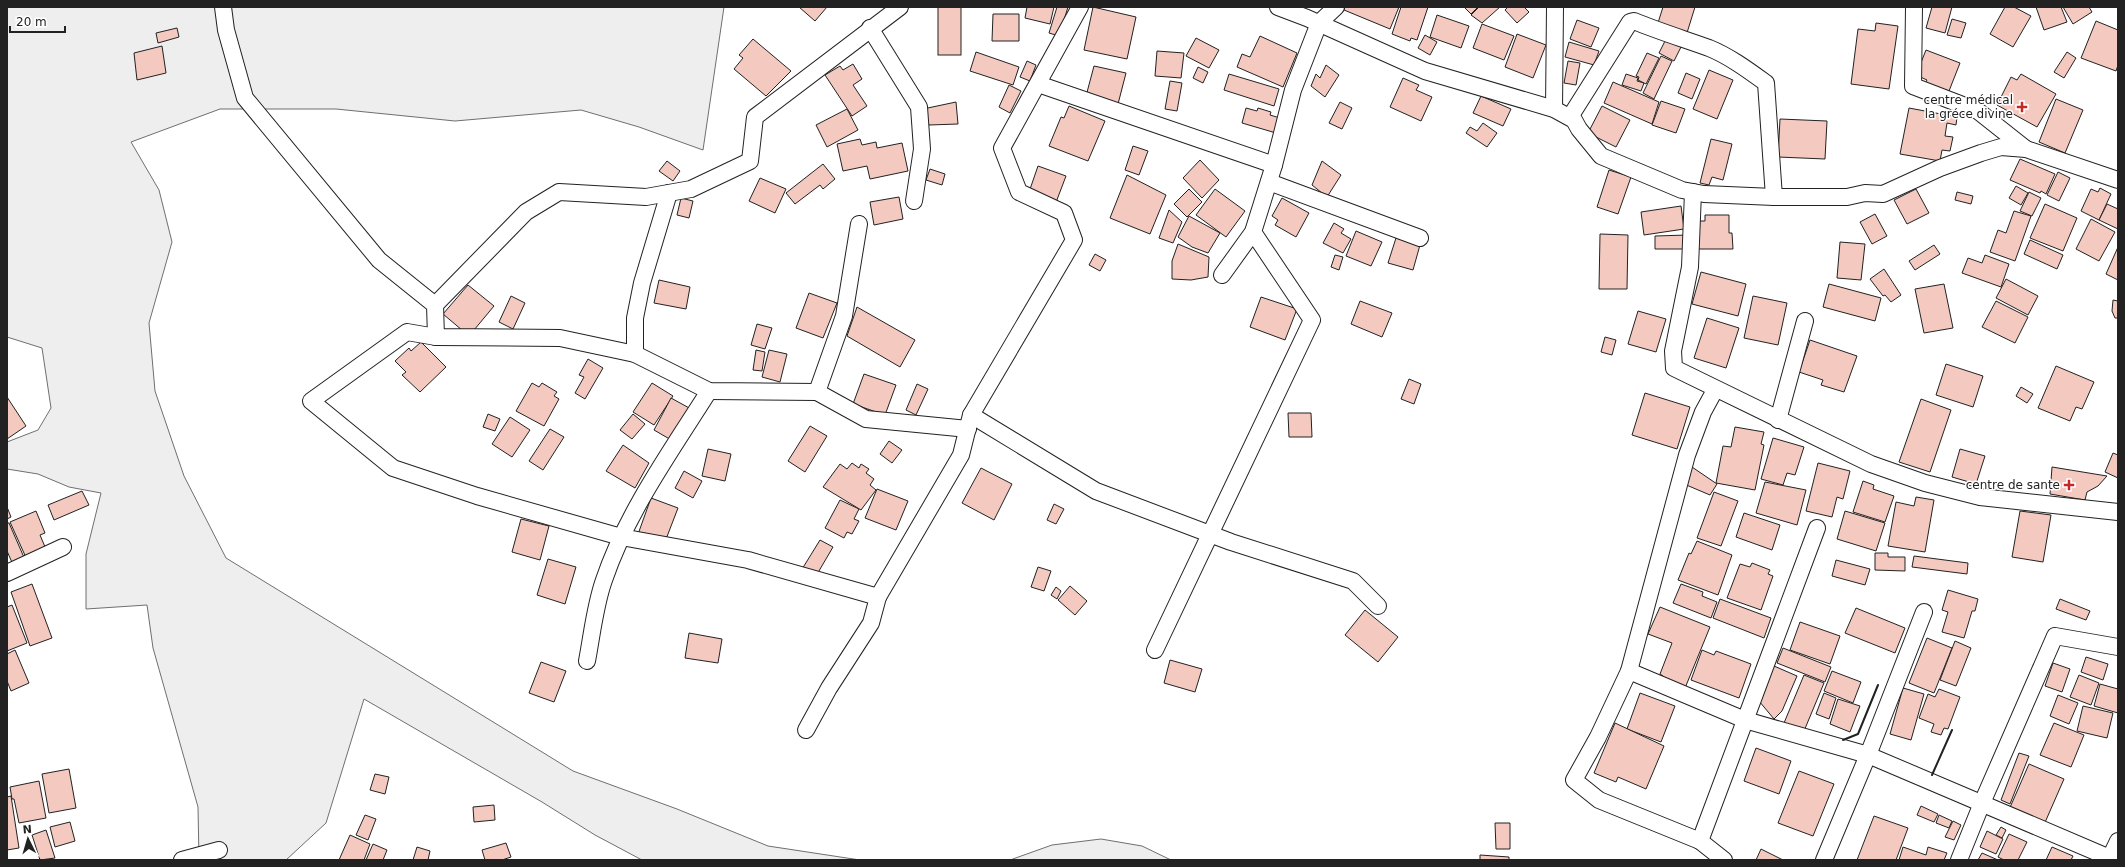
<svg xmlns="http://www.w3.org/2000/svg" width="2125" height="867" font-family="'DejaVu Sans',sans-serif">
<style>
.green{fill:#eee;stroke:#6f6f6f}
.building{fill:#f3c9c0;stroke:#222}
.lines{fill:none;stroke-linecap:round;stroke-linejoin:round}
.minor-casing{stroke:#222;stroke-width:18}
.minor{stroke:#fff;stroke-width:16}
.wall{stroke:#222;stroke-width:2}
.poi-dot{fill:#c62828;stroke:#fff;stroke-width:1.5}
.labels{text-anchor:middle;stroke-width:3;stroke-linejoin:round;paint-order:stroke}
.poi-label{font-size:12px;fill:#222;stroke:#fff;text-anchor:end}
</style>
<rect width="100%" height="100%" fill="#fff"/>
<g class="green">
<path d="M7,7H724L703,150L639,127L581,110L455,121L336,109H220L131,142L159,190L172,242L149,323L155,391L184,476L226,558L573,771L677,809L768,846L860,860H642L595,835L542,802L364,699L326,823L286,860H199L198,807L153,648L147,605L86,609V554L101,493L69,487L38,474L7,469V442L38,430L51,408L42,348L7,337Z"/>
<path d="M1101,839L1142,846L1171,860H1010L1052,845Z"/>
</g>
<g class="building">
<path d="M799,7H827L815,21Z"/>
<rect x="938" y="7" width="23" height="48"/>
<path d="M1027,7H1054L1050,24L1025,18Z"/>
<path d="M1057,7H1068L1059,36L1049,33Z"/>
<path d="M1093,7L1136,17L1127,59L1084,50Z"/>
<path d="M1345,7H1399L1390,29L1344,10Z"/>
<path d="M1401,7H1428L1417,40L1411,38L1410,41L1392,34Z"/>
<path d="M1464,7H1478L1471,14Z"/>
<path d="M1479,7H1500L1482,23L1471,15Z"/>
<path d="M1508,7H1524L1529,12L1517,23L1505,10Z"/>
<path d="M1663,7H1695L1686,36L1657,26Z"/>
<path d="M1932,7H1952L1945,33L1926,28Z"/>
<path d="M2005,7H2014L2031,16L2013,47L1990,34Z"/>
<path d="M2036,7H2061L2067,22L2044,30Z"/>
<path d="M2063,7H2089L2092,12L2073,24Z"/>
<path d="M993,14H1019V41H992Z"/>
<path d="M1437,15L1469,26L1461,48L1430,37Z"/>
<path d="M1952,19L1966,23L1961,38L1947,35Z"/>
<path d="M1577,20L1599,28L1591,47L1570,39Z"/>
<path d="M2096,21L2118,30V65L2116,71L2081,58Z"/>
<path d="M1876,23L1898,26L1889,89L1851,84L1858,29L1875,31Z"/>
<path d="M1482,24L1514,36L1504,60L1473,48Z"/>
<path d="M177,28L179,37L158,43L156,33Z"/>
<path d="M1517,34L1546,45L1533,78L1505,67Z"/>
<path d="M1425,35L1437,42L1430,55L1418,48Z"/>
<path d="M1260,36L1297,53L1283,87L1237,67L1242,54L1250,57Z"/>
<path d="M1196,38L1219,50L1209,68L1186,56Z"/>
<path d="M753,39L791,71L766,96L734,69L743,58L739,55Z"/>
<path d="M1666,39L1681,47L1674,61L1659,53Z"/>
<path d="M1569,42L1599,51L1594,65L1565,57Z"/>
<path d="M162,46L166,73L137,80L134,53Z"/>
<path d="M1926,50L1960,63L1949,91L1925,83L1927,80L1916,75Z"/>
<path d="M1157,51L1184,53L1181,78L1155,76Z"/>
<path d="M976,52L1019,67L1013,85L970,71Z"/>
<path d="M2067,52L2076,58L2064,78L2054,72Z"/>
<path d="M1647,53L1659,58L1646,84L1638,80L1639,77L1636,76Z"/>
<path d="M1661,56L1672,61L1654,99L1643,93Z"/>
<path d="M1027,61L1036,65L1030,81L1020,77Z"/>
<path d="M1568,61L1580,63L1576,85L1564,83Z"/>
<path d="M853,64L862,79L853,85L867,106L852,116L825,75L840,66L843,70Z"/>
<path d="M1326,65L1339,75L1325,97L1311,86L1316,74L1320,78Z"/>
<path d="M1094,66L1126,73L1118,104L1086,96Z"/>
<path d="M1198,67L1208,72L1203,83L1193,78Z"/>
<path d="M1709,70L1733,80L1717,119L1693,109Z"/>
<path d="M1686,73L1700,79L1692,99L1678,93Z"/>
<path d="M1229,74L1279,89L1274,106L1224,90Z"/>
<path d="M1626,74L1638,78L1637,81L1644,83L1641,91L1622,85Z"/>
<path d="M2021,74L2056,94L2037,127L1997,105L2011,77L2017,80Z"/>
<path d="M1403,78L1419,85L1416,90L1432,97L1421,121L1390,107Z"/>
<path d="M1170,81L1182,83L1177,111L1165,109Z"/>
<path d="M1613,82L1659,102L1652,124L1604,103Z"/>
<path d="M1009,85L1021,91L1010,113L999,107Z"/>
<path d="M1481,96L1511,109L1503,126L1473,113Z"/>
<path d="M2056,99L2083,110L2065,153L2039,142Z"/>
<path d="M1661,101L1685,109L1676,133L1652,125Z"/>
<path d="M956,102L958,124L929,125L923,109Z"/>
<path d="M1340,102L1352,108L1342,129L1329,123Z"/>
<path d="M1069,106L1105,121L1088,161L1049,146L1061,117L1064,118Z"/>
<path d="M1602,106L1630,120L1616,147L1588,133Z"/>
<path d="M1246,108L1257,111L1258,108L1271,112L1270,115L1280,118L1276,133L1242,123Z"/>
<path d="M1909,108L1957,117L1956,125L1947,123L1945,136L1953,137L1950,151L1942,150L1940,161L1900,154Z"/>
<path d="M847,109L858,130L827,147L816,125Z"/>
<path d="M1780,119L1827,121L1825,159L1778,157Z"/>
<path d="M1483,123L1497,133L1487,147L1466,133L1470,127L1477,131Z"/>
<path d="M860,139L862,145L876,142L877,148L902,143L908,171L870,179L867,166L843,171L837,144Z"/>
<path d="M1711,139L1732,144L1723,180L1712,177L1709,185L1700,183Z"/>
<path d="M1133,146L1148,151L1139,175L1125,170Z"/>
<path d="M2020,159L2055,174L2046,194L2041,191L2040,193L2010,180Z"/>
<path d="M1200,160L1219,180L1202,198L1183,178Z"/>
<path d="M667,161L680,171L673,181L659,171Z"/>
<path d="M1322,161L1341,175L1327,197L1312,185Z"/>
<path d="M823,164L835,179L823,189L820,185L795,204L786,193Z"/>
<path d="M1038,166L1066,176L1055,205L1028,195Z"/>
<path d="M930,169L945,174L942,185L926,180Z"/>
<path d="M1609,170L1631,177L1618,214L1597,207Z"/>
<path d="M2058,172L2070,178L2059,201L2047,195Z"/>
<path d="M1127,175L1166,195L1150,234L1110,218Z"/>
<path d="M760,178L786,189L775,213L749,201Z"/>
<path d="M2016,186L2028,193L2021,205L2009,198Z"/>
<path d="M2100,188L2111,194L2099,220L2081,211L2091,189L2098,192Z"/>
<path d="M1189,189L1202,202L1187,217L1174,204Z"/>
<path d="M1215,189L1245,211L1226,237L1196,215Z"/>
<path d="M1916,189L1929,213L1907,224L1894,200Z"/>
<path d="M1957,192L1973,196L1971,204L1955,200Z"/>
<path d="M2029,192L2041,198L2032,216L2020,211Z"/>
<path d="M899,197L903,219L874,225L870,202Z"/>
<path d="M681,198L693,201L689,218L677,215Z"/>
<path d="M1282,198L1309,213L1296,237L1275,225L1278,220L1272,216Z"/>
<path d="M2045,204L2077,218L2063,251L2030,238Z"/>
<path d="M2107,204L2118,209V229L2099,220Z"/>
<path d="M1681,206L1684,229L1644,235L1641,212Z"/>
<path d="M1169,210L1182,222L1173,243L1159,238Z"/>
<path d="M2014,211L2031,216L2015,261L1990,252L1998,230L2006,233Z"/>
<path d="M1875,214L1887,236L1872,244L1860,222Z"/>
<path d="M1705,215H1729V233H1732L1733,249H1697V221H1705Z"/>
<path d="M1189,216L1220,233L1208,253L1192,247L1178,237Z"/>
<path d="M2091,219L2115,232L2099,261L2076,249Z"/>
<path d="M1334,223L1344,229L1341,233L1351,239L1343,253L1323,243Z"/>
<path d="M1356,231L1382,242L1371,266L1346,256Z"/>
<path d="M1600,234L1628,235L1627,289H1599Z"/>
<path d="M1688,235V249H1655V236Z"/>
<path d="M1396,238L1420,245L1413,270L1388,263Z"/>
<path d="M2030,240L2063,255L2057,269L2024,254Z"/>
<path d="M1840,242L1865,244L1861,280L1837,278Z"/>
<path d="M1178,244L1209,257L1208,277L1191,280L1172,279V261Z"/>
<path d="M1934,245L1940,254L1915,270L1909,261Z"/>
<path d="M2118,247V280L2106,274Z"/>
<path d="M1095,254L1106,260L1100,271L1089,265Z"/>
<path d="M1335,255L1343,257L1339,270L1331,267Z"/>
<path d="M1985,255L2009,264L2001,287L1962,273L1968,258L1982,263Z"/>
<path d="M1884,269L1901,295L1891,302L1885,295L1883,296L1870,279Z"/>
<path d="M1701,272L1746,284L1738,316L1692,304Z"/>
<path d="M2006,279L2038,296L2028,315L1996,298Z"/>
<path d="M659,280L690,287L686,309L654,303Z"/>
<path d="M1829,284L1881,298L1875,321L1823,307Z"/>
<path d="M1944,284L1953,328L1924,333L1915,289Z"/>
<path d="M468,285L494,306L469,336L443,314Z"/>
<path d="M809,293L837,303L823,338L796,328Z"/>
<path d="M511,296L525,303L513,329L499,322Z"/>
<path d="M1753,296L1787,303L1778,345L1744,338Z"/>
<path d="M1261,297L1297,309L1285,340L1250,327Z"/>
<path d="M2113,300L2118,301V318H2115L2112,311Z"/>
<path d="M1360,301L1392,313L1382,337L1351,324Z"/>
<path d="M1996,301L2028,317L2015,343L1982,327Z"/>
<path d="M857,307L915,340L900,367L847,336Z"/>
<path d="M1638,311L1666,319L1656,352L1628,344Z"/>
<path d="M1707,318L1739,328L1726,368L1694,358Z"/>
<path d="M757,324L772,328L765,349L751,345Z"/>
<path d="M1605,337L1616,340L1612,355L1601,352Z"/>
<path d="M1810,340L1857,356L1844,392L1821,385L1823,380L1799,372Z"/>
<path d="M421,342L446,367L420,392L402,375L406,372L395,361L409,348L411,351Z"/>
<path d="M756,350L765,352L762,371L753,370Z"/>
<path d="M769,350L787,354L780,382L762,377Z"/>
<path d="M588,359L603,368L585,399L575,393L584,377L579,375Z"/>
<path d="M1946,364L1983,376L1973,407L1936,395Z"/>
<path d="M2056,366L2094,382L2082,409L2076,407L2070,421L2038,408Z"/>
<path d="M864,374L896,385L885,415L853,404Z"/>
<path d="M1409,379L1421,384L1414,404L1401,399Z"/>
<path d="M532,383L539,387L542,383L557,392L554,396L559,399L544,426L516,411Z"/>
<path d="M652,383L673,396L654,425L633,412Z"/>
<path d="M917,384L928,389L916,415L906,410Z"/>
<path d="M2021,387L2033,394L2027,403L2016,396Z"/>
<path d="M1645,393L1690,407L1677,449L1632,435Z"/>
<path d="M7,397L26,426L7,439Z"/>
<path d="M671,398L691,409L673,441L654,430Z"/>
<path d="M1921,399L1951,410L1930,472L1899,462Z"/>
<path d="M1288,413H1311L1312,437H1289Z"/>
<path d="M488,414L500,419L495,431L483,427Z"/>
<path d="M633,414L645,424L632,439L620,430Z"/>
<path d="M510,417L530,430L512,457L492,444Z"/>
<path d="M810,426L827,436L805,472L788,461Z"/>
<path d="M1735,427L1764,432L1761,444L1764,445L1755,490L1716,483L1723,446L1731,447Z"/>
<path d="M550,429L564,437L543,470L529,461Z"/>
<path d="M1773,438L1804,447L1795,475L1787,473L1783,485L1761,479Z"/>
<path d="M889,441L902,450L892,463L880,454Z"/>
<path d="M623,445L649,463L635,488L606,471Z"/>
<path d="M708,449L731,454L725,481L702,476Z"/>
<path d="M1960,449L1985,456L1976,484L1952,477Z"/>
<path d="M2113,453L2118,455V478L2105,472Z"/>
<path d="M852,463L859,468L861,464L869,469L866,473L874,479L870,485L876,490L861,510L823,487L840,464L847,469Z"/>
<path d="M1818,463L1850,471L1843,499L1837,497L1832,517L1806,511Z"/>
<path d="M1692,467L1717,484L1710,495L1684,484Z"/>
<path d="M2052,467L2107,476L2098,486L2087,492L2085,500L2050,494Z"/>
<path d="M981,468L1012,484L994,520L962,503Z"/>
<path d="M684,471L702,481L693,498L675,488Z"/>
<path d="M1863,481L1874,485L1873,489L1894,496L1885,522L1853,512Z"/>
<path d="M1765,482L1806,490L1797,525L1756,513Z"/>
<path d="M877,489L908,501L896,530L865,518Z"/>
<path d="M82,491L89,505L54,520L48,505Z"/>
<path d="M1714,492L1738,501L1721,546L1697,538Z"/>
<path d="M1916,497L1934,500L1925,552L1888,546L1896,502L1914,506Z"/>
<path d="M651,498L678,508L663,547L637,537Z"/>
<path d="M840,500L859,509L854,519L859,521L852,534L847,532L844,538L825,528Z"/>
<path d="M1054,504L1064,509L1056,524L1047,520Z"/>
<path d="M7,507L11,517L7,519Z"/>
<path d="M36,511L45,533L40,535L48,554L28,562L10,522Z"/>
<path d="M1845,511L1885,523L1876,551L1837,539Z"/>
<path d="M2020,511L2051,515L2043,562L2012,557Z"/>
<path d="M1744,513L1780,525L1772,550L1736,537Z"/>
<path d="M521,519L549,526L540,560L512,552Z"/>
<path d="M7,523H9L26,562L14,567L7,551Z"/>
<path d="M820,540L833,547L816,576L799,574Z"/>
<path d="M1697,541L1732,555L1718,595L1678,580L1689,553L1691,554Z"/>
<path d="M1875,553H1888V557H1905V571L1875,570Z"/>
<path d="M1914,556L1968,563L1967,574L1912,567Z"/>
<path d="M548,559L576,567L565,604L537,595Z"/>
<path d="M1836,560L1870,569L1865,585L1832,576Z"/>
<path d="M1752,563L1770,570L1768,574L1773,576L1761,610L1727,598L1740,564L1750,567Z"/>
<path d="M1038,567L1051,571L1044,591L1031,587Z"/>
<path d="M32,584L52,638L30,646L11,592Z"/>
<path d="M1681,584L1703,592L1702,596L1717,602L1711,618L1673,603Z"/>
<path d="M1070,586L1087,601L1075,615L1058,600Z"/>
<path d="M1056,587L1061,591L1057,599L1051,595Z"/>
<path d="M1948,590L1978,599L1975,611H1972L1964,638L1942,632L1948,612L1942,610Z"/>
<path d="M1720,599L1771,618L1764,638L1713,618Z"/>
<path d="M2060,599L2090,611L2086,620L2056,609Z"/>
<path d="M12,605L27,643L7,651V607Z"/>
<path d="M1660,607L1710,627L1683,693L1660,683L1663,676L1660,674L1672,643L1648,634Z"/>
<path d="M1856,608L1905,628L1895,653L1845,633Z"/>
<path d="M1365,610L1398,637L1378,662L1345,635Z"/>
<path d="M1800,622L1840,636L1830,664L1790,650Z"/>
<path d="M689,633L722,639L718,663L685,658Z"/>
<path d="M1927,638L1952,648L1934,693L1909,683Z"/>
<path d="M1955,641L1971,648L1956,686L1940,680Z"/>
<path d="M1783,648L1831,667L1825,682L1777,663Z"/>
<path d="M15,650L29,683L11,691L7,681V654Z"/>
<path d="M1702,650L1714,655L1716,651L1751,664L1739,698L1691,680Z"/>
<path d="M2086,657L2108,664L2103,680L2081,672Z"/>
<path d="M1170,660L1202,669L1195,692L1164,683Z"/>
<path d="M541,662L566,671L554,702L529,693Z"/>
<path d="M2053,663L2070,669L2062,692L2045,686Z"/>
<path d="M1774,666L1797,676L1782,711L1774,719L1759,701Z"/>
<path d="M1832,671L1861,682L1853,703L1824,691Z"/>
<path d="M1804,675L1824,683L1804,731L1784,723Z"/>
<path d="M2079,675L2099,683L2091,705L2070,697Z"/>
<path d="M2100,684L2118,689V713L2094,706Z"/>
<path d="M1903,688L1924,694L1911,740L1890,734Z"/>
<path d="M1939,689L1960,697L1948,729L1944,728L1941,735L1931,732L1934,724L1919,718L1928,694L1935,697Z"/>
<path d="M1640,693L1675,706L1661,742L1627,729Z"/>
<path d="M1824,693L1836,698L1829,719L1816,714Z"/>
<path d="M2058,695L2078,703L2069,724L2050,716Z"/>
<path d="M1838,699L1860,706L1850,732L1830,724Z"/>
<path d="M2083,706L2113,713L2107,738L2077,731Z"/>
<path d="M1615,723L1664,746L1646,789L1618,777L1616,782L1594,773Z"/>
<path d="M2054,723L2084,735L2071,767L2040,755Z"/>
<path d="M1756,748L1791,761L1779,794L1744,781Z"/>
<path d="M2019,753L2029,756L2010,804L2001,800Z"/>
<path d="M2029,764L2064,779L2043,827L2008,812Z"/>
<path d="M69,769L76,808L49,813L42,774Z"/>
<path d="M1799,771L1834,784L1813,836L1778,823Z"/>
<path d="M375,774L389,777L385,794L370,790Z"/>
<path d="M39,781L46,818L19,823L14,799H12L10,787Z"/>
<path d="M11,796L19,848L7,850V797Z"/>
<path d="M494,805L495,820L474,822L473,807Z"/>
<path d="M1921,806L1938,814L1934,822L1917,815Z"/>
<path d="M365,815L376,819L368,840L356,835Z"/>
<path d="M1939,815L1952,821L1949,828L1936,823Z"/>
<path d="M1874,816L1908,828L1896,860H1857Z"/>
<path d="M1953,821L1961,825L1954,840L1945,837Z"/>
<path d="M70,822L75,841L55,847L50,827Z"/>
<path d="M1495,823H1510V849H1496Z"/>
<path d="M2001,827L2006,830L2002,838L1996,835Z"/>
<path d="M46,830L55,858L40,860L32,835Z"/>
<path d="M1987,831L2003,839L1996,854L1980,847Z"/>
<path d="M2009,834L2027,842L2018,860H2004L1998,857Z"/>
<path d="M350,835L370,844L364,860H339Z"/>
<path d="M506,843L511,857L502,860H485L482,850Z"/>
<path d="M373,844L387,850L383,860H366Z"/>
<path d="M417,847L430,851L428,860H413Z"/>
<path d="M1903,847L1926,855L1928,847L1947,853L1944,860H1899Z"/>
<path d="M2052,847L2073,856L2071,860H2046Z"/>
<path d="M1761,849L1783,860H1756Z"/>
<path d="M1982,853L1998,860H1978Z"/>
<path d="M1480,855L1509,857V860H1480Z"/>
</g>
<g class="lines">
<defs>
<g id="minor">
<path d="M223,7L226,30L245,98L379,260L435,305L526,212L559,192L646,197L691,189L750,161L755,117L900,7"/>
<path d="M1278,7L1307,18L1425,71L1554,109L1574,120L1579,129L1601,156L1682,190L1704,194L1774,197H1847L1865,193L1883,194L1940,168L1981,153L2001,147L2026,149L2118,180"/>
<path d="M1914,7L1913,86L1978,111L2026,149"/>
<path d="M870,28L919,107L922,149L914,201"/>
<path d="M1038,84L1274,165"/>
<path d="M1554,109L1555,7"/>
<path d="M1570,117L1630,22L1634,21C1658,31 1684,39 1709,48C1729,56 1748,70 1766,83L1774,197"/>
<path d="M1269,182L1420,238"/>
<path d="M1693,192L1690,267L1673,351L1674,368L1871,464L1925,483L1980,497L2118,512"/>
<path d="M1222,275L1253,232L1274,165L1293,90L1319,23L1336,7"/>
<path d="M435,305L436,337L560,338L635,354L709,391L817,392L866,419L968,429"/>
<path d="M436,337L407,332L311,401L393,468L477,496L621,537L748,560L878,597L961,455L971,415L1074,240L1064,213L1019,192L1002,148L1080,7"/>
<path d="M635,354V318L642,283L669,193"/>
<path d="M1715,390L1703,412L1687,455L1629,671L1598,737L1574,780L1599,800L1700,841L1724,860"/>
<path d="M817,392L844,316L859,224"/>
<path d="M971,415L1096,491L1231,542L1353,581L1378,606"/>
<path d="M1778,420L1805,321"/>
<path d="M7,573L63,547"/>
<path d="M1155,650L1312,320L1253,232"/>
<path d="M587,661C592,635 595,605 604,580C627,512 671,451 709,391"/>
<path d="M1629,671L1745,720L1868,755L2110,858"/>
<path d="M806,730L829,688L871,623L878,597"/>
<path d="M1700,841L1817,528"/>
<path d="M182,860L219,850"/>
<path d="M1824,860L1868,755L1924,612"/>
<path d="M1959,860L1982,803L2055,636L2118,647"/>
<path d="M2109,860L2118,841"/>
</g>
</defs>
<use href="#minor" class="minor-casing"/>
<use href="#minor" class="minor"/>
<g class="wall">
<path d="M1843,740L1858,734L1878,685"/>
<path d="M1932,775L1952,730"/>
</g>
</g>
<g class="poi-dot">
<path d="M2020 101h4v4h4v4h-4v4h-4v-4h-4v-4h4z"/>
<path d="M2067 479h4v4h4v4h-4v4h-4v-4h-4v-4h4z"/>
</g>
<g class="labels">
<g class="poi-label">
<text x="2013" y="104">centre médical<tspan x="2013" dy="14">la gréce divine</tspan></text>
<text x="2060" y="489">centre de sante</text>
</g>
</g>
<rect width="2125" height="867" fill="none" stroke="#222222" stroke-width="16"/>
<g transform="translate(28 839) rotate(355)" stroke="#ffffff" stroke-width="3" paint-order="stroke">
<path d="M0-3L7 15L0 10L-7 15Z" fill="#222222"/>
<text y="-6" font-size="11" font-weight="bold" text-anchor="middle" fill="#222222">N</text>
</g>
<path d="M10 26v6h55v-6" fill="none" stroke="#222222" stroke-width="2"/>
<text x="16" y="26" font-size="12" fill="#222222" stroke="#ffffff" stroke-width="3" paint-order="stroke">20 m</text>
</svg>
